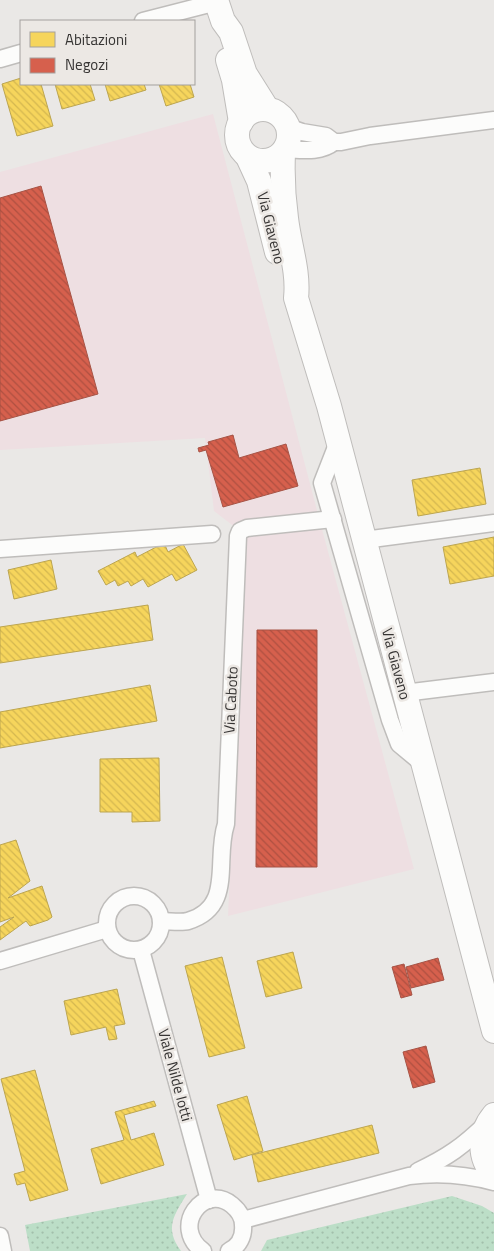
<svg xmlns="http://www.w3.org/2000/svg" width="494" height="1251" font-family="'Titillium Web',sans-serif">
<style>
.commercial{fill:#eedfe2}
.green{fill:url(#green-dots)}
.homes{fill:url(#homes-back-hatch);stroke:#bca550}
.shops{fill:url(#shops-back-hatch);stroke:#a65345}
.lines{fill:none;stroke-linecap:round;stroke-linejoin:round}
.minor-casing{stroke:#bfbdbb;stroke-width:19}
.secondary-casing{stroke:#bfbdbb;stroke-width:26}
.minor{stroke:#fcfcfb;stroke-width:16}
.secondary{stroke:#fcfcfb;stroke-width:24}
.labels{text-anchor:middle;stroke-width:5;stroke-linejoin:round;paint-order:stroke}
.street-label{font-size:15px;fill:#363433;stroke:#ece8e4}
</style>
<defs>
<pattern id="green-dots" width="8" height="8" patternUnits="userSpaceOnUse" patternTransform="scale(1.25)"><rect width="8" height="8" fill="#bcdec7"/><path d="M2 2h.1M6 6h.1" fill="none" stroke="#a2bfab" stroke-width="1.8" stroke-linecap="round"/></pattern>
<pattern id="homes-back-hatch" width="6" height="6" patternUnits="userSpaceOnUse" patternTransform="scale(1.25)"><rect width="6" height="6" fill="#f6d55c"/><path d="M-1 5l2 2M0 0l6 6M5-1l2 2" fill="none" stroke="#d4b750"/></pattern>
<pattern id="shops-back-hatch" width="6" height="6" patternUnits="userSpaceOnUse" patternTransform="scale(1.25)"><rect width="6" height="6" fill="#d6604d"/><path d="M-1 5l2 2M0 0l6 6M5-1l2 2" fill="none" stroke="#ae5041"/></pattern>
</defs>
<rect width="100%" height="100%" fill="#eae8e6"/>
<path class="commercial" d="M213,114L320,522L414,869L228,916L231,849L229,749L240,531L214,511L205,438L0,450V172Z"/>
<g class="green">
<path d="M187,1194C174,1215 164,1228 181,1251H30L25,1225Z"/>
<path d="M452,1196L482,1206L494,1213V1251H261L267,1240Z"/>
</g>
<g class="homes">
<path d="M21,78V84H41L53,126L17,136L2,84Z"/>
<path d="M55,84H90L95,100L62,109Z"/>
<path d="M105,84H144L146,90L110,101Z"/>
<path d="M159,84H190L194,97L166,106Z"/>
<path d="M480,468L486,504L418,516L412,480Z"/>
<path d="M494,537V576L450,584L443,547Z"/>
<path d="M164,543L168,552L183,544L197,570L176,581L172,574L148,587L143,579L131,586L128,581L118,586L115,580L106,585L98,571L135,552L137,557Z"/>
<path d="M51,560L57,589L14,599L8,570Z"/>
<path d="M148,605L153,640L0,663V627Z"/>
<path d="M150,685L157,721L0,748V712Z"/>
<path d="M159,758L160,821L132,822V812H100V759Z"/>
<path d="M16,840L30,881L8,898L42,886L52,917L48,920L30,926L26,921L0,940V927L14,917L0,922V845Z"/>
<path d="M293,952L302,988L266,997L257,961Z"/>
<path d="M222,957L245,1048L209,1057L185,966Z"/>
<path d="M117,989L125,1024L114,1026L117,1039L109,1040L106,1027L71,1035L64,1001Z"/>
<path d="M35,1070L68,1190L30,1201L25,1183L17,1185L14,1174L25,1171L1,1079Z"/>
<path d="M247,1096L263,1151L234,1160L217,1105Z"/>
<path d="M154,1101L156,1106L124,1115L131,1140L154,1133L164,1165L101,1184L91,1149L124,1140L115,1112Z"/>
<path d="M372,1125L379,1153L258,1182L252,1155Z"/>
</g>
<g class="shops">
<path d="M41,186L98,394L0,421V198Z"/>
<path d="M233,435L239,458L286,444L298,486L223,507L206,450L199,452L198,448L209,445L208,442Z"/>
<path d="M257,630H317V867H256Z"/>
<path d="M438,958L444,980L411,988L406,967Z"/>
<path d="M404,964L412,995L401,998L392,967Z"/>
<path d="M426,1046L435,1082L413,1088L403,1052Z"/>
</g>
<g class="lines">
<defs>
<g id="minor">
<path d="M143,21L217,2"/>
<path d="M0,59L21,53"/>
<path d="M288,127L302,132L326,136L334,142H341L370,136L494,120"/>
<path d="M286,149C302,150 321,153 334,142"/>
<path d="M338,442L322,483L390,720L399,744L423,764"/>
<path d="M364,540L494,523"/>
<path d="M0,549L212,534"/>
<path d="M404,693L494,682"/>
<circle cx="134" cy="923" r="27"/>
<path d="M161,921C170,921 181,923 188,921C235,907 214,860 226,824L238,536L240,531L247,528L333,519"/>
<path d="M141,950L209,1200"/>
<path d="M0,961L107,929"/>
<path d="M418,1171C448,1157 463,1146 487,1123"/>
<path d="M243,1220L409,1176C439,1172 465,1174 494,1182"/>
<path d="M0,1236L3,1251"/>
<path d="M203,1251C170,1227 204,1182 232,1205C238,1210 243,1217 243,1225C244,1236 239,1246 229,1251"/>
</g>
<g id="secondary">
<path d="M216,0L223,21L231,32L245,74L267,109"/>
<path d="M228,60L234,80L241,122"/>
<circle cx="263" cy="135" r="26"/>
<path d="M283,153C282,175 283,196 286,218C289,245 299,271 296,298L329,406L494,1031"/>
<path d="M248,157L259,181L277,252"/>
<path d="M494,1115C479,1133 478,1157 494,1175"/>
</g>
</defs>
<use href="#minor" class="minor-casing"/>
<use href="#secondary" class="secondary-casing"/>
<use href="#minor" class="minor"/>
<use href="#secondary" class="secondary"/>
</g>
<g class="labels">
<g class="street-label">
<text transform="translate(271 228) rotate(76)" y="5">Via Giaveno</text>
<text transform="translate(396 664) rotate(75)" y="5">Via Giaveno</text>
<text transform="translate(231 700) rotate(-87)" y="5">Via Caboto</text>
<text transform="translate(175 1075) rotate(75)" y="5">Viale Nilde Iotti</text>
</g>
</g>
<rect x="20" y="20" width="175" height="65" fill="#ece8e4" stroke="#a3a09d"/>
<rect x="30" y="32" width="25" height="15" fill="#f6d55c" stroke="#a3a09d"/>
<text x="65" y="45" font-size="15" fill="#363433">Abitazioni</text>
<rect x="30" y="58" width="25" height="15" fill="#d6604d" stroke="#a3a09d"/>
<text x="65" y="70" font-size="15" fill="#363433">Negozi</text>
</svg>
